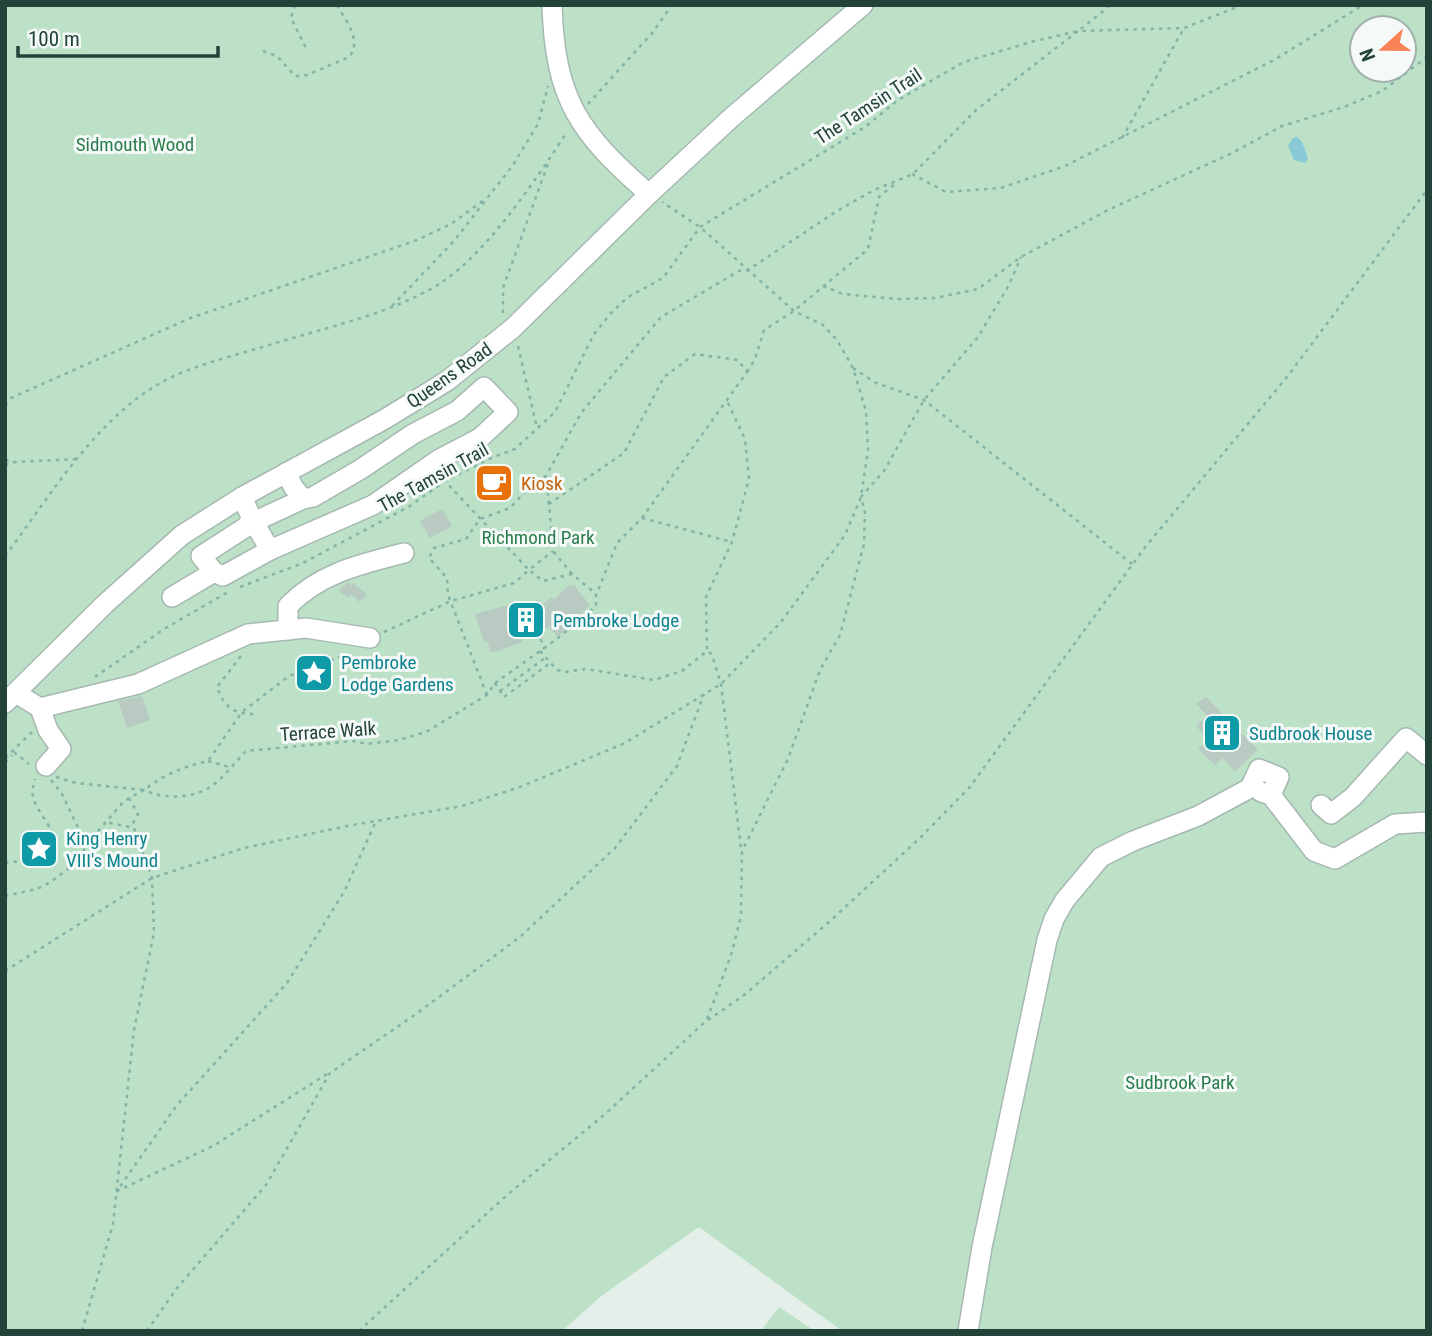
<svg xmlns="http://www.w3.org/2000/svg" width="1432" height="1336" font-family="'Roboto Condensed',sans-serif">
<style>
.green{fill:#bce1c7;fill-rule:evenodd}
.water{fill:#89c9d6}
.building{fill:#b9cac3}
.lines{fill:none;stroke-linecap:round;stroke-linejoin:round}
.minor-casing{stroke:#a6b8b2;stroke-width:22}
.path{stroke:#83b4a6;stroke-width:2.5;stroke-dasharray:3.5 5;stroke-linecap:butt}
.minor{stroke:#fff;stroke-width:19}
.labels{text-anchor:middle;stroke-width:6;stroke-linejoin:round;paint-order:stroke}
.street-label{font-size:19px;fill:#22423a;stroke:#f5faf8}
.park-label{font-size:19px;fill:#297c4b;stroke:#f5faf8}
.food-label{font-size:19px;fill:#c56008;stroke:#f5faf8;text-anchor:start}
.culture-label{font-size:19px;fill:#0d838f;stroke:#f5faf8;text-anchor:start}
</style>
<rect width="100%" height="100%" fill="#e4efea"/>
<g class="green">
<path d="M5,5H1427V1331H842L699,1227L600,1297L562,1331H5ZM1362,28H1404V70H1362Z"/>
<path d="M779,1307L815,1331H761Z"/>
</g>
<path class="water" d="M1297,137L1302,142L1308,158L1305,163L1294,160L1288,146L1293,138Z"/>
<g class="building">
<path d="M493,471L504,486L494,494L483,479Z"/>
<path d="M442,509L452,526L430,538L420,521Z"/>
<path d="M348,582L351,585L353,583L367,594L360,602L351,595L348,598L339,591Z"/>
<path d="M574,585L590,605L558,637L549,627L521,636L523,642L491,653L487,641L484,642L475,614L508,605L510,612L528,607L537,599L543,604L552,597L554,600L568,586Z"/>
<path d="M142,696L150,720L127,728L118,701Z"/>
<path d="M1206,697L1258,750L1235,771L1223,758L1215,765L1198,749L1208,739L1196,726L1207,715L1196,704Z"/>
</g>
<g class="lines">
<defs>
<g id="minor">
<path d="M552,5C555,100 579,133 649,194"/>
<path d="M242,497L252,519L246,527L201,556L214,572L223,576L270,550L373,505L438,460L480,438L508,412L484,387L457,411L413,434L361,469L313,497L303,499L294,488L286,473"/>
<path d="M270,550L252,519H260L303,499"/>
<path d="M172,597L214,572"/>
<path d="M288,630V606C320,573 361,564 404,553"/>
<path d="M16,693L40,708L138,684L248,634L306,628L370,638"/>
<path d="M5,703L106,603L182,535L242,497L385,419L447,381L513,328L649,194L732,117L863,5"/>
<path d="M40,708L48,730L61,749L46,766"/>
<path d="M1261,792L1271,795L1314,851L1335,859L1395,824L1427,822"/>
<path d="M1321,805L1331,814L1353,797L1406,738L1427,755"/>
<path d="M968,1331L982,1247L1047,940L1054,919L1065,900L1101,857L1133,841L1198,816L1250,788L1259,769L1279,777L1271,795"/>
</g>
</defs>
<use href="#minor" class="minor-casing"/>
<g class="path">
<path d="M295,5L291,18L307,50"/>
<path d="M263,51L277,56L295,76L307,75L349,57C363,41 345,20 337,5"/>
<path d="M588,104L653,32L672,5"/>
<path d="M1122,138L1184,28"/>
<path d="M912,174L946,192L1001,188L1065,166L1274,60L1363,5"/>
<path d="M823,286L843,294L897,299L935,298L978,289L1021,257L1108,210L1230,154L1282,126L1344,107L1382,91L1427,57"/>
<path d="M392,306L454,241L513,165L538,124L548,86"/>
<path d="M503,313V288L549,161"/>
<path d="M518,346L537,428"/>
<path d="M853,368L876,383L924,400L1132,564"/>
<path d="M747,372L755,359L764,330L794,311L868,249L879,197L897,182"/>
<path d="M5,405L11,398L188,319L417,240L451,224L484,200"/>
<path d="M5,460L15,462L78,459"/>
<path d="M5,465L15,462"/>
<path d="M549,504L546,476L581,413L661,317L739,271L748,270L837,211L874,190L913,174L976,110L1078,31L1184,28L1242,5"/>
<path d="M642,518L732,542"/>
<path d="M5,556C51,495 96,418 164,381C195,364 245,353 279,342C329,327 383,315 429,290C481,263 535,181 567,132"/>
<path d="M572,574L553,551L549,504L624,453L664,377L695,354L738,360L747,372L642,518L617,543L597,593"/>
<path d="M240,587L303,563L410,506L445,481L491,458L515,449L555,412L594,334L611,313L628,297L663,278L700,227L865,127L898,100L964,62L1031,42L1078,31L1111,5"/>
<path d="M538,631L544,649"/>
<path d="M384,632L451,601L514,583L529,570L441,477"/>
<path d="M540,651L557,670L566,672L586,669L654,680L682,671L707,651L706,597L732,542L749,479L745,439L727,401"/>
<path d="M709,652L712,655L721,684L741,848"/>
<path d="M241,656L217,687C224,707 235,715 256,714"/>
<path d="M95,677L164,629L228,592"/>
<path d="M495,683L504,697L549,664"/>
<path d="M500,691L545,658"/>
<path d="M487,695L448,595L447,578L429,558L434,548L466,539L480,519L510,508L524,493L546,476"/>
<path d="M14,752L29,764"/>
<path d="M5,758L32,732"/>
<path d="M208,761L229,767"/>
<path d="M5,762L12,755"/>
<path d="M56,777L76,783L144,790C165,774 183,767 208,761L242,712L289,676L353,652"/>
<path d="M51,780L62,794L86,844"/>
<path d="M129,798L138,814L131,827"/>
<path d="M30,861L25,853C35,844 41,841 54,846"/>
<path d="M5,863C16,860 28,863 39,859C75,848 40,819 34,800C31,792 33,787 35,779"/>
<path d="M5,896L37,889L49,883L79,861L86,845L124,801L144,790C163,799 192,799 210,787C223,779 235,762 246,751L353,741L367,744L399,740L426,732L487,695L495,683L557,639L596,606V594L572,574L543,581L529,570L553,551"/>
<path d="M5,971L152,878L244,848L347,826L462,806L520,787L625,743L721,684L781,622L845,535L861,497L868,450L866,411L853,368L837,340L823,325L794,311L700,227L662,202"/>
<path d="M707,1019L731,955L741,916L742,851L788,759L820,670L840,635L864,544L865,512L861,497L884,471L924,400L978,337L1009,285L1021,257"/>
<path d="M327,1074L213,1146L117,1191L177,1105L287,983L344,892L376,821"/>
<path d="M82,1331L113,1224L134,1030L154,933L152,878L134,828L106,822"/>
<path d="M147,1331L177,1288L266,1185L330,1073L416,1014L520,937L615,848L677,766L704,694"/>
<path d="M359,1331L507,1195L604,1115L705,1022L743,996L829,922L919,839L969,788L1146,546L1287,377L1427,190"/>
</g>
<use href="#minor" class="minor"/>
</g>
<defs>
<symbol id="cafe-square" viewBox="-11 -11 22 22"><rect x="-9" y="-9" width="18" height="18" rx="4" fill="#e8710a" stroke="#f5faf8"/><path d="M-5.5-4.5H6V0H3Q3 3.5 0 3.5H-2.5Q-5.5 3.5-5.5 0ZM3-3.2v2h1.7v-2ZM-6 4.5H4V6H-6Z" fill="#fff"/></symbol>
<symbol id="building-square" viewBox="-11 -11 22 22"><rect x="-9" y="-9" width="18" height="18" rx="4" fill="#0f9aa8" stroke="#f5faf8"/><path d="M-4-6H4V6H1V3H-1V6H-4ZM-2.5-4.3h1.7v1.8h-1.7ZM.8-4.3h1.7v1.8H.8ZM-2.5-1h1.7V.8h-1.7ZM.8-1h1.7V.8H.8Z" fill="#fff"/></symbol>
<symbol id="sight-square" viewBox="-11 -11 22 22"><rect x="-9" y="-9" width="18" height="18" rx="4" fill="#0f9aa8" stroke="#f5faf8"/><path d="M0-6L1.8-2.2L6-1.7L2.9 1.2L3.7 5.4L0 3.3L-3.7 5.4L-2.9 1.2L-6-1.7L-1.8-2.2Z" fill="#fff"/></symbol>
</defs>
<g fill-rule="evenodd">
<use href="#cafe-square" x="472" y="461" width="44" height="44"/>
<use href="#building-square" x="504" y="598" width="44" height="44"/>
<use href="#sight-square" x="292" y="651" width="44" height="44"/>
<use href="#building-square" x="1200" y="711" width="44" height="44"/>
<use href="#sight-square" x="17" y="827" width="44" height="44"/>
</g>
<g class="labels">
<g class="street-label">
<text transform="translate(868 106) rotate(-33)" y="7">The Tamsin Trail</text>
<text transform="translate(449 375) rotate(-35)" y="7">Queens Road</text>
<text transform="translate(433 477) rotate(-29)" y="7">The Tamsin Trail</text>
<text transform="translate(328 731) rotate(-4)" y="7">Terrace Walk</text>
</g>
<g class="park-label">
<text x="135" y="151">Sidmouth Wood</text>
<text x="538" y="544">Richmond Park</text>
<text x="1180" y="1089">Sudbrook Park</text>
</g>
<g class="food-label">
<text x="521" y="490">Kiosk</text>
</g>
<g class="culture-label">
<text x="553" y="627">Pembroke Lodge</text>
<text x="341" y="669">Pembroke<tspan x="341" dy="22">Lodge Gardens</tspan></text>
<text x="1249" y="740">Sudbrook House</text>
<text x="66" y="845">King Henry<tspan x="66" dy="22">VIII's Mound</tspan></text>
</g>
</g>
<rect width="1432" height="1336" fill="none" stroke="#22423a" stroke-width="14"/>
<g transform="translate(1383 49) rotate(249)"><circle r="33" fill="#f5faf8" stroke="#a1b0ac" stroke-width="2"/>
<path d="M0-5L12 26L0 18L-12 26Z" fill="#fa8357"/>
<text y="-10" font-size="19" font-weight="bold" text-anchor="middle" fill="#22423a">N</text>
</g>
<path d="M18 46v10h200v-10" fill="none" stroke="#22423a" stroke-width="3.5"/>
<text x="28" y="46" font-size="21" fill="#22423a" stroke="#f5faf8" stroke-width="5" paint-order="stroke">100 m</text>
</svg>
